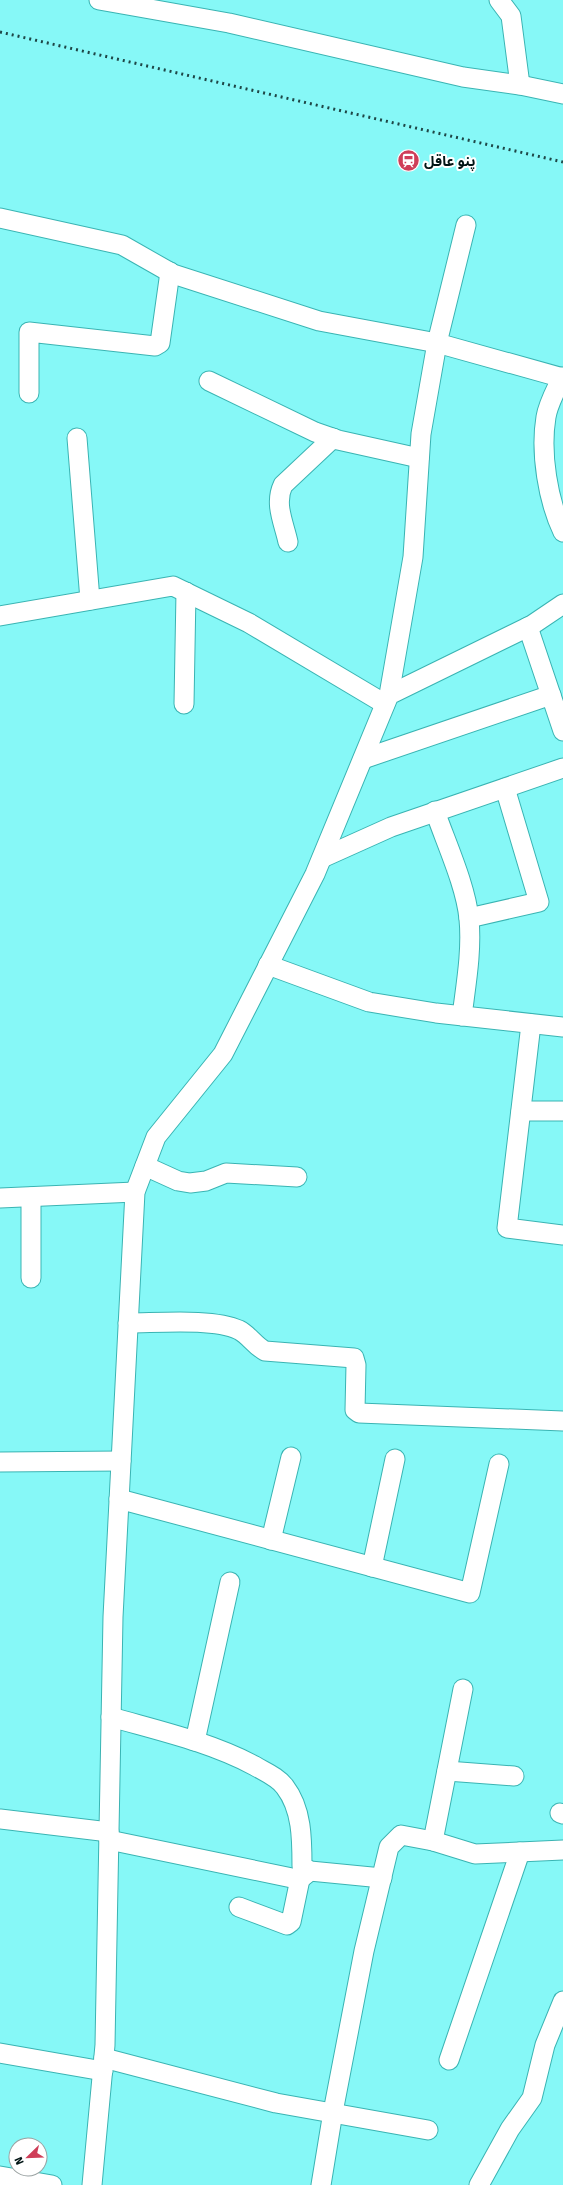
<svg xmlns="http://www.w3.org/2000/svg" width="563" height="2185" font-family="'Fira Sans','Noto Sans Arabic',sans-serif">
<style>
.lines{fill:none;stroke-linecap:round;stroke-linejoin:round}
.minor-casing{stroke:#3ab4b3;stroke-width:21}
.minor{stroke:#fff;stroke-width:19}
.rail{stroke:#1e4646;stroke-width:3;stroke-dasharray:2 4;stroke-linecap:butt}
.labels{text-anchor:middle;stroke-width:4;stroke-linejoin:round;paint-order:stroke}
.poi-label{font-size:14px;font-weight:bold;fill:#001414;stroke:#fff;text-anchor:start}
</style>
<rect width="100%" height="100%" fill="#86f8f7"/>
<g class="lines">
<defs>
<g id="minor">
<path d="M99,0L229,23L463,77L520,85L563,94"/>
<path d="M499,0L511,16L520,85"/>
<path d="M0,218L122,245L173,274L319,321L437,343L563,378"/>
<path d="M562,377C556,390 548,404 546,417C540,453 548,501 563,532"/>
<path d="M209,381L315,432L338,440L419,458"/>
<path d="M29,393V332L155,346L160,343L170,272"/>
<path d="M77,438L90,600"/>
<path d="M288,542C284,523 274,504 283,485L333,438"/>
<path d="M0,616L173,586L249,623L385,704"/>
<path d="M528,627L563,731"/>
<path d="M389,695L413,557L421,434L437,343L466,225"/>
<path d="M184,704L186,592"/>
<path d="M363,759L551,695"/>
<path d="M435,811C446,843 466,886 469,919C472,951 466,984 462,1016"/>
<path d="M322,858L391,827L563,768"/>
<path d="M469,918L539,902L505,788"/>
<path d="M268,965L369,1002L436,1013L563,1027"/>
<path d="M531,1024L507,1228L563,1235"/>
<path d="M521,1111H563"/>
<path d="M145,1166L178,1181L190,1183L206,1181L226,1173L297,1177"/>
<path d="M31,1197V1278"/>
<path d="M0,1198L135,1192"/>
<path d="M128,1323C158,1323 213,1318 239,1330C249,1335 255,1346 265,1351L354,1358L356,1365L355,1410L359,1413L563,1421"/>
<path d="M0,1462L121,1461"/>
<path d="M119,1499L470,1593L499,1464"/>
<path d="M271,1540L291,1457"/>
<path d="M372,1567L395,1459"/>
<path d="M111,1717C160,1731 210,1742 255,1766C265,1772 278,1777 285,1787C302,1809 302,1839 302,1866L310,1871L382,1878"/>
<path d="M195,1741L230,1582"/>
<path d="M447,1771L514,1776"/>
<path d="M560,1813L563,1814"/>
<path d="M0,1819L109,1832"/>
<path d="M109,1840L292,1878L300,1879L310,1871"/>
<path d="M433,1841L463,1689"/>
<path d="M239,1907L287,1925L291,1922L300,1879"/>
<path d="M0,2053L103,2071"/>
<path d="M104,2058L276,2103L428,2130"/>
<path d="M449,2060L520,1852"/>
<path d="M0,2176L52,2185"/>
<path d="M92,2185L105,2045L113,1617L135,1192L156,1137L223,1054L315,874L389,695L532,625L563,604"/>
<path d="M321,2185L333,2112L364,1951L389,1847L401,1835L433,1841L475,1854L563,1850"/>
<path d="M479,2185L510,2129L532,2098L545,2045L563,2001"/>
</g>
</defs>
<use href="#minor" class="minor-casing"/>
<use href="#minor" class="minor"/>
<path class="rail" d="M0,32L563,162"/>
</g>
<defs>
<symbol id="station-disc" viewBox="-11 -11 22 22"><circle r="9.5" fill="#cf3e58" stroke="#fff"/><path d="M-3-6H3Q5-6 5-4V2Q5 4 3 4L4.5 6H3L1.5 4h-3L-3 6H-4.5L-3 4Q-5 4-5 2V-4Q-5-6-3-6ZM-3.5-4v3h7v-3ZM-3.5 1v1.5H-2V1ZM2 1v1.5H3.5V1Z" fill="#fff"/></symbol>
</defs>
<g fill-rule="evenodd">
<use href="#station-disc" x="396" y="148" width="25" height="25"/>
</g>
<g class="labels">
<g class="poi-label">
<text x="424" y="166">پنو عاقل</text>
</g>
</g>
<g transform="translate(28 2157) rotate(247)"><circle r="19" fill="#ffffff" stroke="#99a1a1"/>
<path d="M0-3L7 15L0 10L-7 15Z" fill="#cf3e58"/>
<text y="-6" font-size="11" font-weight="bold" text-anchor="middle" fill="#001414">N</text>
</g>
</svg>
